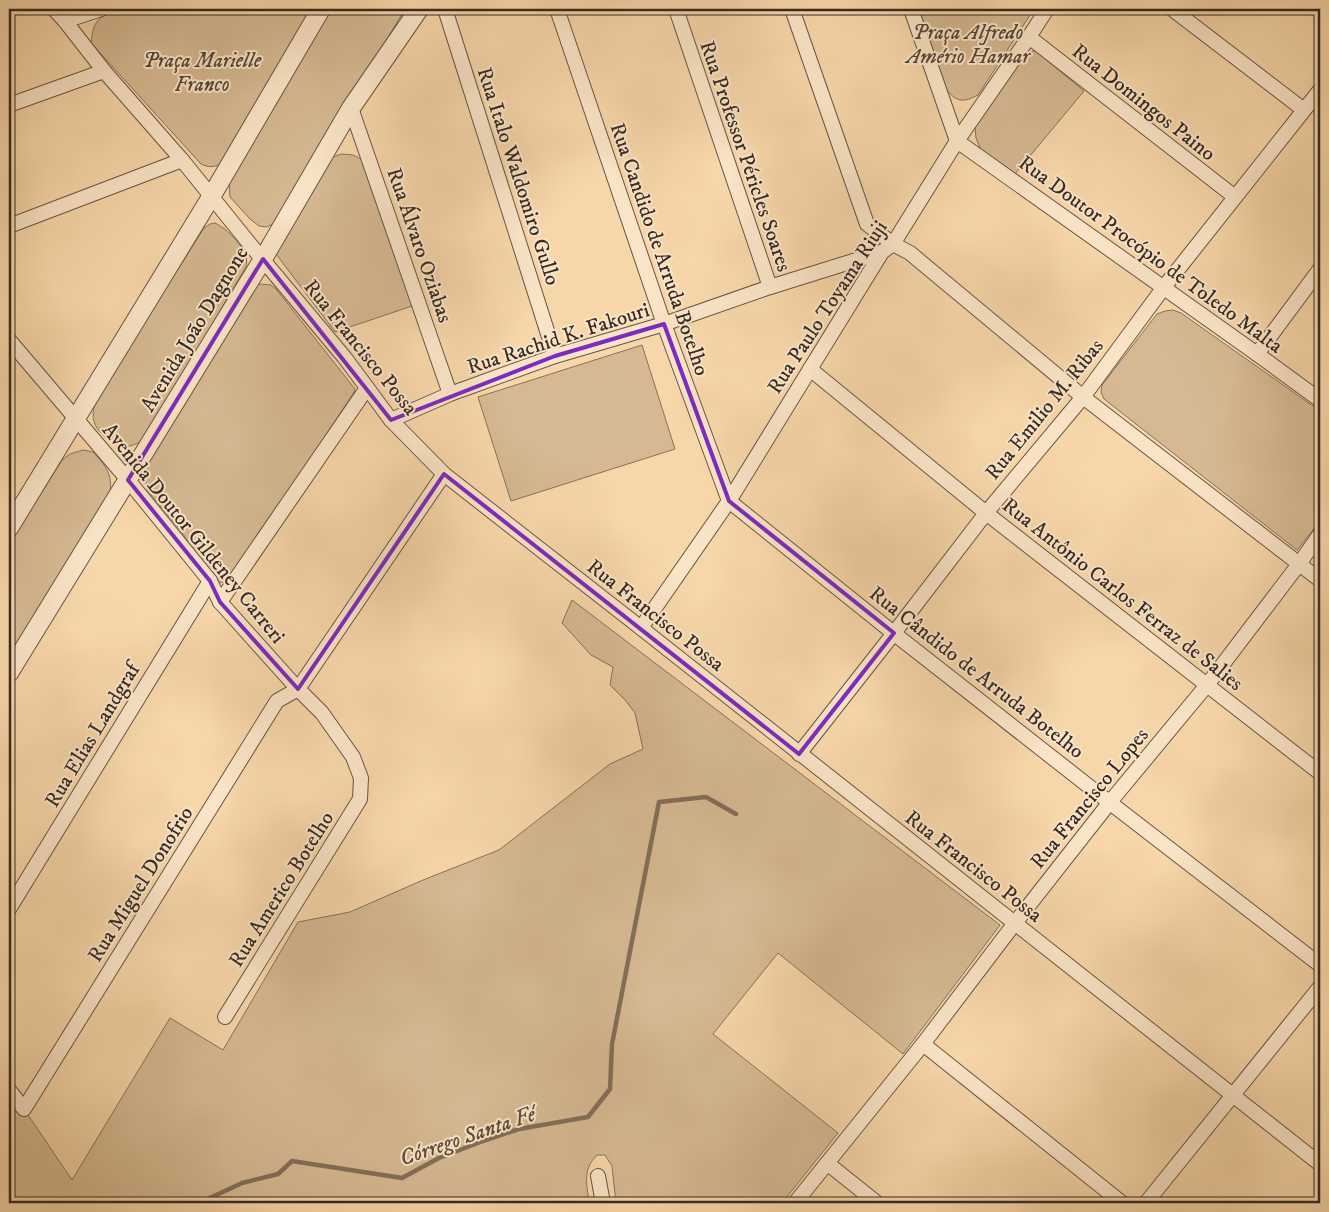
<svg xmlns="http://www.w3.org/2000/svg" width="1329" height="1212" font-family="'IM FELL DW Pica',serif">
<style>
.green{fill:#d6b992;stroke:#86725b}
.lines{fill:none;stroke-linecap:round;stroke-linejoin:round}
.stream{stroke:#826f59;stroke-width:4.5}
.minor-casing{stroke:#665645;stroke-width:16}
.tertiary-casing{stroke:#665645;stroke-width:20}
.minor{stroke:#fae4c7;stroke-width:14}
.tertiary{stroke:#fae4c7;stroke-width:18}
.marked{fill:none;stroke:#7b2cbf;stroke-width:4;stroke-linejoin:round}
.labels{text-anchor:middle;stroke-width:4;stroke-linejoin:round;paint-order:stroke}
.park-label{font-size:21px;font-style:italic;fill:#56473a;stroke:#fae4c7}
.street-label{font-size:21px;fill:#362b24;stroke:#fae4c7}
.water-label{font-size:22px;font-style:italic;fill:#5c4d3e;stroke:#fae4c7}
</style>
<rect width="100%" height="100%" fill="#f7d6a9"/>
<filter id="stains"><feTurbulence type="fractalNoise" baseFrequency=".004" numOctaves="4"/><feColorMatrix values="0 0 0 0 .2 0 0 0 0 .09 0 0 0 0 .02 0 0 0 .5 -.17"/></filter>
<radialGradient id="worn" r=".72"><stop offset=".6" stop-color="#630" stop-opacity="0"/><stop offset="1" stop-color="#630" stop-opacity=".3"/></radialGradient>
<g class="green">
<path d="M124,9H308L305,20L223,163C215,167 209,168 201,164L91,43C94,15 101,17 124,9Z"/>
<path d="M330,9H405L278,221L267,227L259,226L250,219L230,197L229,180Z"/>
<path d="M919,9H1034L978,95C963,103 956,102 946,89Z"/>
<path d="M1034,51L1037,52L1084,91L1015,174L981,150L976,138L975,127L1024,53Z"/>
<path d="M341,154L353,155L363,160L415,305L335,332L276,254L328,161L333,157Z"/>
<path d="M215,223C225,227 239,242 244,251C247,256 247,262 246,267L145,438C131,450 117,449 104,436C101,433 96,428 95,424C91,416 94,405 97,397L204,228L210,224Z"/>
<path d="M260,284L271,285L276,289L355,389L353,394L230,579C224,583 220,583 213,581L183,534L147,490L144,470L252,291L256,286Z"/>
<path d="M1173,310L1181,313L1320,411V521L1297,550L1104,399L1101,392L1102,385L1157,314L1165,311Z"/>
<path d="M642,345L675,449L511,501L478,397Z"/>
<path d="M83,450L93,452C105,465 113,474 110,493L9,663V545L62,460L70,454Z"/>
<path d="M572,600L1000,925L903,1054L778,953L713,1034L838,1133L782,1203H616L612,1166L605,1155H597C582,1170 587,1184 589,1203H9V1090L24,1109L72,1180L170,1018L223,1050L298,922L350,912L423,880L499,850L610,764L643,749L635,713L626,701L610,685L613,667L591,655L562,623Z"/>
</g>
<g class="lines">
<path class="stream" d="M199,1203L242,1183L278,1174L292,1161L402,1178L439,1158L483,1141L519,1129L588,1117L610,1089L612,1044L659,802L706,797L736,814"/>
<defs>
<g id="minor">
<path d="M54,9L65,21L104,71L182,160L253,248L345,358L391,420L444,474L641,628L1320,1164"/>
<path d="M445,9L555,356"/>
<path d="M557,9L664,324L729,501L901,639L1100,795L1320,965"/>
<path d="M676,9L770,287"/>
<path d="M792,9L867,224L893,244L910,253L1083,397L1320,580"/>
<path d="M911,9L957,141L1257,354L1320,400"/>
<path d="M1172,9L1304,110"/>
<path d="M65,21L101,9"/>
<path d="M1029,37L1235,197"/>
<path d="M9,105L104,71"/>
<path d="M351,108L450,394"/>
<path d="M9,226L182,160"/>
<path d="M9,340L128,480L210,581L220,602L298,689L322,713L353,757L361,778L360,799L225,1017"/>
<path d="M1257,354L1320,269"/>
<path d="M810,369L986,513L1320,773"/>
<path d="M391,420L450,394L555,356L664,324L770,287L882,252"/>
<path d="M220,602L367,388"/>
<path d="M641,628L729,501L882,252L893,244L957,141L1029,37L1047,9"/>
<path d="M799,754L894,633L986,513L1083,397L1164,287L1320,90"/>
<path d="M9,909L210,581"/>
<path d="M923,1044L1122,1203"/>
<path d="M9,1090L24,1109L277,701L298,689L444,474"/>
<path d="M827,1163L877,1203"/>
<path d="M598,1176L603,1203"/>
<path d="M795,1203L923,1044L1015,923L1110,802L1207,685L1299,564L1320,534"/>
<path d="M1146,1203L1320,987"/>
</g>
<g id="tertiary">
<path d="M9,528L211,197L321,9"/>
<path d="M9,673L263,259L351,108L419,9"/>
</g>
</defs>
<use href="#minor" class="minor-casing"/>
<use href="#tertiary" class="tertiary-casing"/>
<use href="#minor" class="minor"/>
<use href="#tertiary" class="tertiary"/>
</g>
<path class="marked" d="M263,259L391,420L555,356L664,324L729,501L894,633L799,754L444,474L298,689L220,602L210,581L128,480Z"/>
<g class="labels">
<g class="park-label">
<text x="968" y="39">Praça Alfredo<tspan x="968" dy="24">Amério Hamar</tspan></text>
<text x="202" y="67">Praça Marielle<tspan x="202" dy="24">Franco</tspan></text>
</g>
<g class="street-label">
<text transform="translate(1144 102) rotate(38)" y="7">Rua Domingos Paino</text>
<text transform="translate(746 156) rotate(71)" y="7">Rua Professor Péricles Soares</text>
<text transform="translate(519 176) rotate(72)" y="7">Rua Italo Waldomiro Gullo</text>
<text transform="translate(420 245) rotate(71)" y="7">Rua Álvaro Oziabas</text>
<text transform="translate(660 249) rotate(71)" y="7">Rua Candido de Arruda Botelho</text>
<text transform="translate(1151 254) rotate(36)" y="7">Rua Doutor Procópio de Toledo Malta</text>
<text transform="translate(827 307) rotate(-57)" y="7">Rua Paulo Toyama Riuji</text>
<text transform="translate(194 329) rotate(-59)" y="7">Avenida João Dagnone</text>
<text transform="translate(558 338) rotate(-18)" y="7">Rua Rachid K. Fakouri</text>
<text transform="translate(361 347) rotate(51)" y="7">Rua Francisco Possa</text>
<text transform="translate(1044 409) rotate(-51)" y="7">Rua Emilio M. Ribas</text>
<text transform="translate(194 533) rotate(51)" y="7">Avenida Doutor Gildeney Carreri</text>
<text transform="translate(1123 594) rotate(38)" y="7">Rua Antônio Carlos Ferraz de Salies</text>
<text transform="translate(656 615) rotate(38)" y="7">Rua Francisco Possa</text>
<text transform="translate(977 672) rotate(38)" y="7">Rua Cândido de Arruda Botelho</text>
<text transform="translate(92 735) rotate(-59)" y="7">Rua Elias Landgraf</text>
<text transform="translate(1089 798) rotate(-51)" y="7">Rua Francisco Lopes</text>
<text transform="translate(974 866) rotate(38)" y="7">Rua Francisco Possa</text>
<text transform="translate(140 884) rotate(-58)" y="7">Rua Miguel Donofrio</text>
<text transform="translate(281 889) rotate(-58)" y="7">Rua Americo Botelho</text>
</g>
<g class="water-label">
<text transform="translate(467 1135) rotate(-19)" y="8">Córrego Santa Fé</text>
</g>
</g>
<rect width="1329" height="1212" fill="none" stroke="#f7d6a9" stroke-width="30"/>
<rect x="10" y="10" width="1309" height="1192" fill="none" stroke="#362b24" stroke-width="2.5"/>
<rect x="15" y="15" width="1299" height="1182" fill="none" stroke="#362b24"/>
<rect width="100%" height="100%" filter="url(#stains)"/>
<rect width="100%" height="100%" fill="url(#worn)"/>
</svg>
